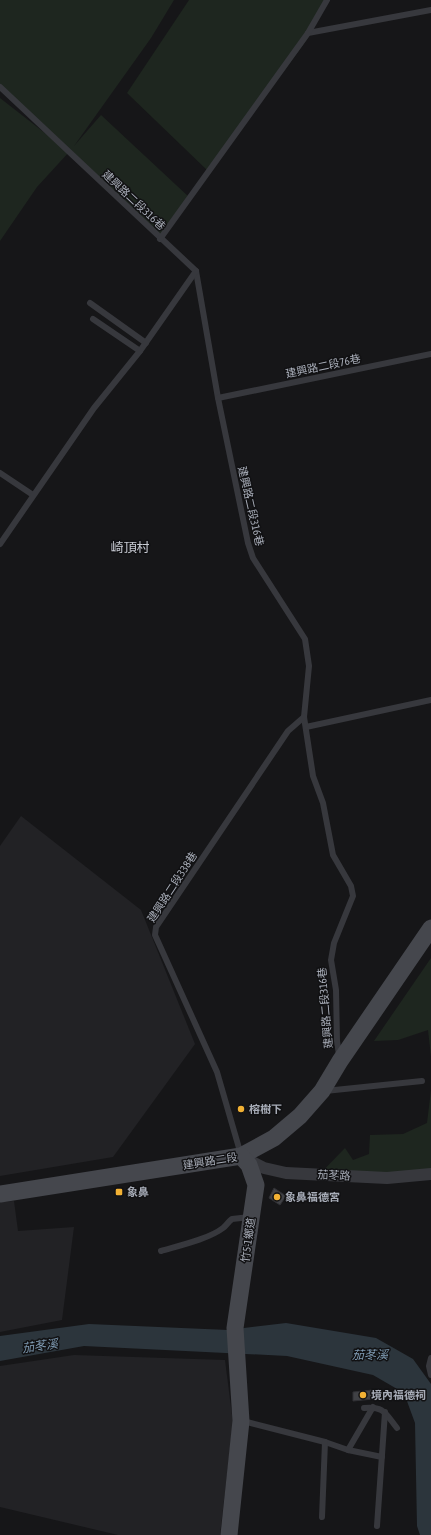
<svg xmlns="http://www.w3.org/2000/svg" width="431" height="1535" font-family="'Asap Condensed','Noto Sans TC',sans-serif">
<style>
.built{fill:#222225}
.green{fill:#1e261f}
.water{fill:#2c353c}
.building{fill:#404145;stroke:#303034}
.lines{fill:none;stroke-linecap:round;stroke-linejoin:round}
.lane{stroke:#37383d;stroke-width:6}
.street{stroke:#37383d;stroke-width:12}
.secondary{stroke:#45474d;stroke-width:17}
.poi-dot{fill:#f2b134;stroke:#111113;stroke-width:1.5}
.labels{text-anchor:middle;stroke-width:3;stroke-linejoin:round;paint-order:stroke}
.street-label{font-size:11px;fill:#a8adb8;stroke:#111113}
.poi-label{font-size:11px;font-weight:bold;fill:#a8adb8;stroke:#111113;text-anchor:start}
.water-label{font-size:12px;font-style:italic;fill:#7f9bb3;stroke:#111113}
.quarter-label{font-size:13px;fill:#c9ccd4;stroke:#111113}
</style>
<rect width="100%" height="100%" fill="#161618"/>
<g class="built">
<path d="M21,816L141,910L195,1044L113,1157L0,1176V846Z"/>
<path d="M14,1201L18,1231L74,1227L62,1320L0,1332V1202Z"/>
<path d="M74,1355L225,1360L233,1423L220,1535H118L0,1507V1366Z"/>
</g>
<g class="green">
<path d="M0,0H174L151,38L74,146L101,115L190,198L160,239L69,152L37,187L0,241V98L64,148L0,87Z"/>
<path d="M189,0H327L306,41L209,172L127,93Z"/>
<path d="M431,958V1057L428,1030L398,1040L374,1041Z"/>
<path d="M431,1090V1169L314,1180L345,1148L353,1160L369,1154L370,1135L403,1134L427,1123Z"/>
</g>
<path class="water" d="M286,1323L376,1338L413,1359L431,1384V1535H420L417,1526L415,1423L404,1393L373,1375L287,1356L84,1346L0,1361V1336L89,1324L228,1330Z"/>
<g class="building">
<path d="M274,1188L286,1196L280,1205L269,1198Z"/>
<path d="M373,1390V1399L353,1401V1392Z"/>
</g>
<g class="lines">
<g class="lane">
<path d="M308,33L431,10"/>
<path d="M0,87L196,271L218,398L248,543L253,558L305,639L309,666L304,717L313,776L323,803L333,855L351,886L353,896L334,943L331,960L336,990L337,1041L339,1055"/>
<path d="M160,239L308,33L327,0"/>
<path d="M90,303L146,343"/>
<path d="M93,319L140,351"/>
<path d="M218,398L431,354"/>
<path d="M0,473L33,495"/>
<path d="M0,544L94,408L140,351L196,271"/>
<path d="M306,727L431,700"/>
<path d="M325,1091L422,1081"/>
<path d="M241,1155L217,1072L155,935L156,927L288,731L304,717"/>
<path d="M161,1251C178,1246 209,1239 223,1228C226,1226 228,1222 232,1219L250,1217"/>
<path d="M431,1358L429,1366L431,1375"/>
<path d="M364,1408C384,1406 385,1413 397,1428"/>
<path d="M243,1421L325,1442L348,1450L382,1457"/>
<path d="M348,1450L373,1407"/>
<path d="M322,1517L325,1442"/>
<path d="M377,1526L385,1412"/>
</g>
<path class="street" d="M244,1158L264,1168L286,1173L387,1178L431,1174"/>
<g class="secondary">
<path d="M0,1194L241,1156L274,1138L300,1116L322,1091L340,1061L431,928"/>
<path d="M229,1535L241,1421L235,1328L256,1185L249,1165L241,1156"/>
</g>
</g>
<g class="poi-dot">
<circle cx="241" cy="1109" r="4"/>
<rect x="115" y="1188" width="8" height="8" rx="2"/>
<circle cx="277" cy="1197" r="4"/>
<circle cx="363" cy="1395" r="4"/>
</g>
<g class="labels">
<g class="street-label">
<text transform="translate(134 200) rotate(43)" y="4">建興路二段316巷</text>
<text transform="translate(323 366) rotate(-12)" y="4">建興路二段76巷</text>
<text transform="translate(251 506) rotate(77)" y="4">建興路二段316巷</text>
<text transform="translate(172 887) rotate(-57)" y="4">建興路二段338巷</text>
<text transform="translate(325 1008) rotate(-95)" y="4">建興路二段316巷</text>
<text transform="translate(210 1161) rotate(-9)" y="4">建興路二段</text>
<text transform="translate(334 1175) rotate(3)" y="4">茄苳路</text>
<text transform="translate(248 1240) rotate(-82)" y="4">竹5-1鄉道</text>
</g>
<g class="poi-label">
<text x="249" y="1113">榕樹下</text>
<text x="127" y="1196">象鼻</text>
<text x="285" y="1201">象鼻福德宮</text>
<text x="371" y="1399">境內福德祠</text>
</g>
<g class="water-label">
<text transform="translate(40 1346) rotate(-8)" y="4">茄苳溪</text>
<text x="370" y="1359">茄苳溪</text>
</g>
<g class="quarter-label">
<text x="130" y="552">崎頂村</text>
</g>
</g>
</svg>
